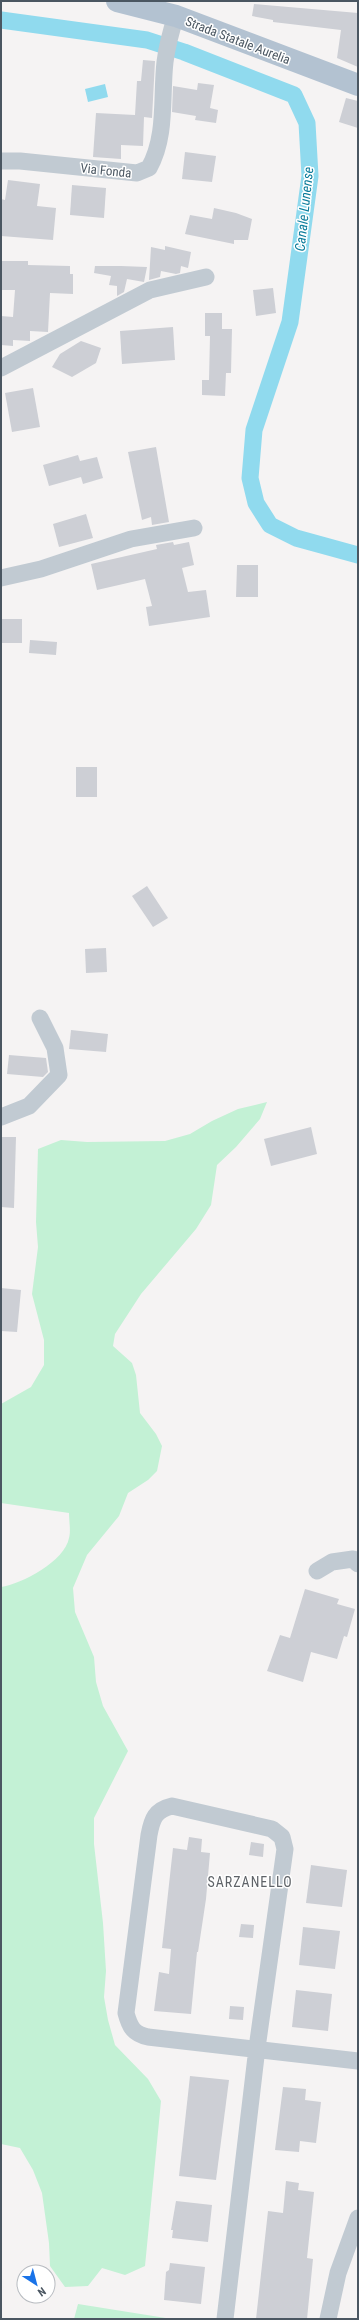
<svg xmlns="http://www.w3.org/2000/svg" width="359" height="2320" font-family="'Roboto Condensed',sans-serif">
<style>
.green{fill:#c3f1d5}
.water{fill:#90daee}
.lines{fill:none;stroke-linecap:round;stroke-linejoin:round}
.canal{stroke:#90daee;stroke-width:17}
.building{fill:#cdcfd5}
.minor{stroke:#c1cad2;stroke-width:17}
.primary{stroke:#b3c2d1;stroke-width:22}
.labels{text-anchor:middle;stroke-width:3;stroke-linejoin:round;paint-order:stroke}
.street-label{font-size:13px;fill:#4a5661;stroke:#fff}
.water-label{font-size:14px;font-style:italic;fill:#0c7c9b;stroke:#fff}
.neighbourhood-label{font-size:14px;letter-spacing:1px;fill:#5f6368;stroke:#fff}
</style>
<rect width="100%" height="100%" fill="#f5f3f3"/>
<g class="green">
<path d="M267,1102L260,1119L236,1147L217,1165L211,1205L196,1229L141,1294L115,1334L113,1346L132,1363L136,1375L140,1413L156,1434L162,1446L157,1471L148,1480L128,1493L119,1516L87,1555L73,1588L75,1612L94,1657L96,1682L103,1706L128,1751L94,1818V1844L103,1923L106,1971L104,1997L108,2020L115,2045L148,2079L161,2101L145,2266L125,2275L102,2268L88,2286L65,2287L50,2266L49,2243L42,2193L33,2170L20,2148L1,2144V1587C22,1584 65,1561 69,1538C71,1531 69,1521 69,1513L1,1503V1404L31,1387L44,1365V1340L32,1294L38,1247L36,1222L38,1149L61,1140L87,1142L165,1141L190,1134L212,1121L238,1109Z"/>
<path d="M78,2304L172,2319H74Z"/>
</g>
<path class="water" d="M105,84L108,97L88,102L85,89Z"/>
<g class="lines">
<path class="canal" d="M1,20L147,40L184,52L294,95L307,123L310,176L290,322L254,430L250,478L256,503L270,525L296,538L358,555"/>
</g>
<g class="building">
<path d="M254,4L358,13V67L337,58L341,30L273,22V20L252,16Z"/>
<path d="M143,60L155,61L152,118L144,117L143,146L121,145V159L93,157L96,113L135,115L137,81H141Z"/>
<path d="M198,83L214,85L210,108L218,110L216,123L195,120L196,116L172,112L173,86L197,90Z"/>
<path d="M346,98L358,101V128L339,122Z"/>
<path d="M185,152L216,156L212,182L182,179Z"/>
<path d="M8,180L40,184L37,206L56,208L53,240L1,236V199L5,200Z"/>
<path d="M72,185L106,188L104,218L70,215Z"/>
<path d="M214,208L236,213L252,219L248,240H234V244L185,234L190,215L212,219Z"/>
<path d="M165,246L191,252L188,268L181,266L180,273L176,274L161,271L160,277L149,280L151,247L165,250Z"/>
<path d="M2,261H28V265L70,266V274H73V294L50,293L48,332L30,331V341L13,340V346L1,345V316L13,317L15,290H1Z"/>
<path d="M95,266H121L147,267L144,282L127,279L124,292L117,296V286L109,285L111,276L94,273Z"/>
<path d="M273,288L276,313L256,316L253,290Z"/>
<path d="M205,313H222V329H232L231,373H226L225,396L202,395V380H209L210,336H205Z"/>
<path d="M173,327L175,360L122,364L120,331Z"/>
<path d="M81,341L101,348L96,363L72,377L52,367L60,354Z"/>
<path d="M33,388L40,427L12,432L5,393Z"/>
<path d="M156,447L169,522L152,525L151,517L142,520L128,452Z"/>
<path d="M78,455L80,461L97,457L103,478L83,484L81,477L49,486L43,465Z"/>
<path d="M86,514L93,538L59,547L53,524Z"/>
<path d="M173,542L174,545L189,542L194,565L182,568L188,592L206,590L210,617L149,626L146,607L152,606L145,579L97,590L91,564L157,549L156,545Z"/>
<path d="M237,565H258V597H236Z"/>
<rect x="1" y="619" width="21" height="24"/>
<path d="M30,640L57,642L56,655L29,653Z"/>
<rect x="76" y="767" width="21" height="30"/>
<path d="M147,886L168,918L153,927L132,896Z"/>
<path d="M106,948L107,972L86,973L85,949Z"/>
<path d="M71,1030L108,1034L106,1052L69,1049Z"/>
<path d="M9,1055L46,1058L48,1072L43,1077L7,1074Z"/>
<path d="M311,1127L317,1154L271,1166L264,1139Z"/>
<path d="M1,1137H16L14,1208L1,1207Z"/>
<path d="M1,1288L21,1290L17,1332L1,1331Z"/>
<path d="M305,1589L339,1599L337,1604L355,1609L347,1637L344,1636L337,1659L311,1652L303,1682L267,1671L280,1635L290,1638Z"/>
<path d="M189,1837L202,1839L201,1852L210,1853L206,1899L198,1952H197L191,2014L154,2011L159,1972L169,1974L171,1949L162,1948L173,1848L187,1850Z"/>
<path d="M251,1842L264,1844L263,1857L249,1855Z"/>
<path d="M311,1865L347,1870L342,1907L306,1903Z"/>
<path d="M241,1924L254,1925L253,1938L239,1937Z"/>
<path d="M303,1927L340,1931L335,1969L299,1965Z"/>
<path d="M296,1990L332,1994L328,2031L292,2027Z"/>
<path d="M230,2006L244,2007L243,2020L229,2019Z"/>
<path d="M190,2076L229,2080L216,2180L179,2176Z"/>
<path d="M283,2087L306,2089L305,2100L321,2102L316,2143L300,2141L299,2152L275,2150Z"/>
<path d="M286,2181L299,2183L298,2190L314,2192L307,2258L313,2259L307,2319H256L268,2211L283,2213Z"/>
<path d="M176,2201L212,2205L208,2242L172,2238L173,2230H171Z"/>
<path d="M170,2263L205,2267L201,2304L164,2300L166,2272L169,2270Z"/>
</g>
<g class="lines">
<g class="minor">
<path d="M1,161H20L137,173L149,168C167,136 161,97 165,62C167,46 171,31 176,16"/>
<path d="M1,368L150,290L206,277"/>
<path d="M1,578L41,569L131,539L194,528"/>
<path d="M1,1117L29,1106L59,1075L55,1048L40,1018"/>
<path d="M317,1571L332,1562L353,1559L358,1564"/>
<path d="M225,2319L257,2048L285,1849L282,1837L272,1829L172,1806C155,1810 152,1819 149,1835L126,2013C130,2028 134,2034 148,2037L358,2061"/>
<path d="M328,2319L338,2273L358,2218"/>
</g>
<path class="primary" d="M117,1L176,16L358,85"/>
</g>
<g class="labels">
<g class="street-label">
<text transform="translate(238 40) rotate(21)" y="5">Strada Statale Aurelia</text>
<text transform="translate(106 170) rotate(6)" y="5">Via Fonda</text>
</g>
<g class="water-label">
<text transform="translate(304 209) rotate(-84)" y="5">Canale Lunense</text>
</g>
<g class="neighbourhood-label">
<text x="250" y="1887">SARZANELLO</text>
</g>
</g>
<rect width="359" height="2320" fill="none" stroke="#4a5661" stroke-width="4"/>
<g transform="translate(36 2284) rotate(144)"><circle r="19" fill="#ffffff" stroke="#b7bbc0"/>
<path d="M0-3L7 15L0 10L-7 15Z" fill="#1a73e8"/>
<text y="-6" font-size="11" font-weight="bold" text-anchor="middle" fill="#4a5661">N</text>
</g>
</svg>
